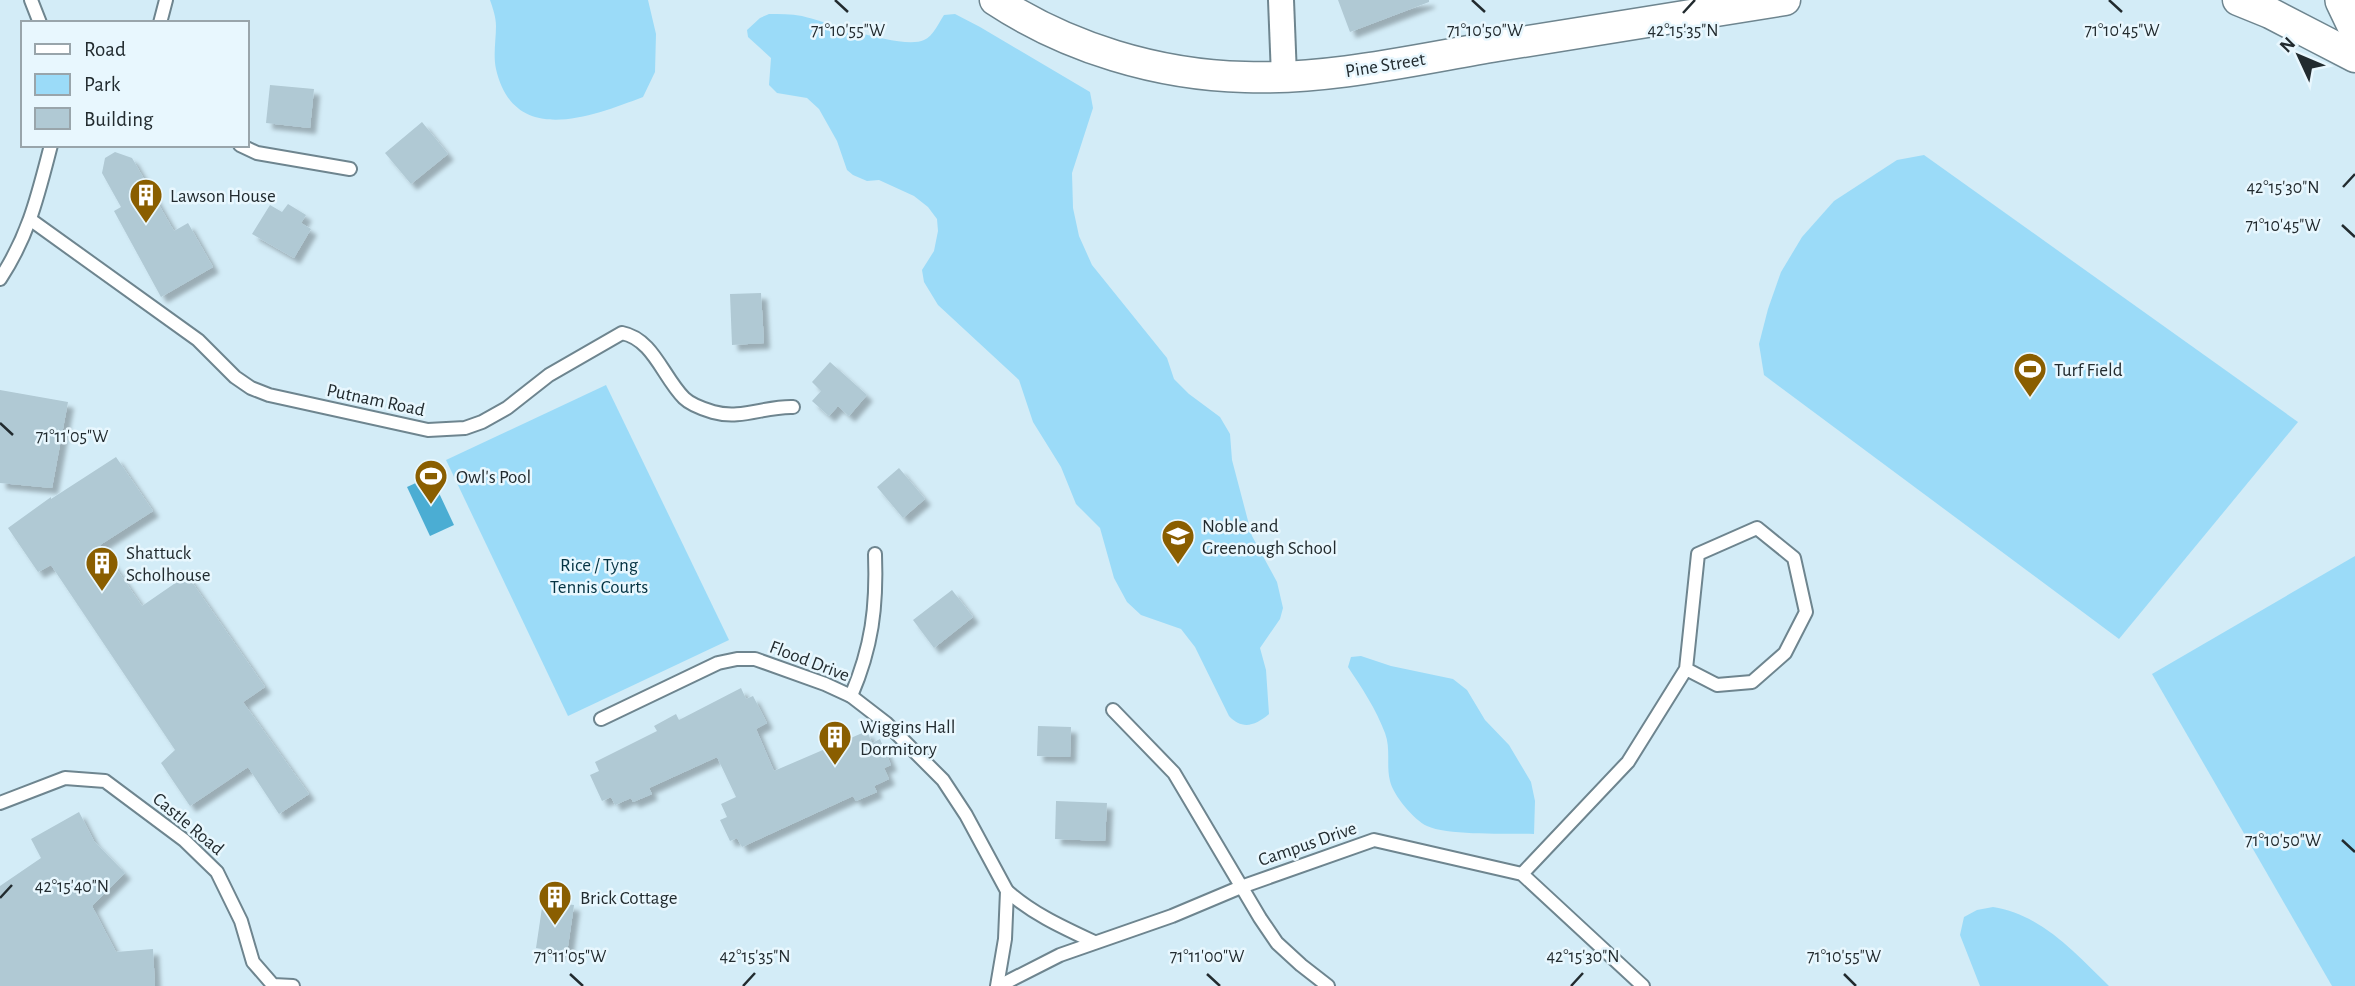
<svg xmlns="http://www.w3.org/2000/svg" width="2355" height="986" font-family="'Alegreya Sans',sans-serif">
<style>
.green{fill:#9bdbf8}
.water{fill:#4badd3}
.building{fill:#b0c9d4;filter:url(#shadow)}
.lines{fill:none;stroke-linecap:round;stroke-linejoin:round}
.service-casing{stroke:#6e858f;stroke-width:16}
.minor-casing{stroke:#6e858f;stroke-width:28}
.tertiary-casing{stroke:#6e858f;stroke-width:33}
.primary-casing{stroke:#6e858f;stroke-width:40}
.service{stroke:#fff;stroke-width:12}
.minor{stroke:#fff;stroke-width:24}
.tertiary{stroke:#fff;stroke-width:30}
.primary{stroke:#fff;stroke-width:37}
.ticks{fill:none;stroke:#222b2f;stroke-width:2.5}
.labels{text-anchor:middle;stroke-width:5;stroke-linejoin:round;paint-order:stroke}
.street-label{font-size:19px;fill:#222b2f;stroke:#e8f7fe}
.poi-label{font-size:19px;fill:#222b2f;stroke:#e8f7fe;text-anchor:start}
.park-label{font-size:19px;fill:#043343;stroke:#e8f7fe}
.ticks-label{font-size:18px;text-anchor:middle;fill:#222b2f;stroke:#e8f7fe;stroke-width:5;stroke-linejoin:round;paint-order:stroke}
</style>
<defs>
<filter id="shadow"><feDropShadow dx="6" dy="6" stdDeviation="2" flood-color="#0004"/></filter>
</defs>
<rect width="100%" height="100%" fill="#d3ecf7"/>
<g class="green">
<path d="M490,0H648L656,34L655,72L643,97C590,117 514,147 496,69C493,55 496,40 496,26C496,17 493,9 490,0Z"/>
<path d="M769,14C779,14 791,14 802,16C827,22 902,50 924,40C933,37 939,22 944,15L955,14L980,27L1090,92L1093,108L1072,173L1073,208L1079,236L1092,265L1167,358L1174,379L1189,394L1220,417L1230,434L1232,460L1252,536L1277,582L1283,608L1280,619L1260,648L1266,670L1269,714C1255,726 1242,730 1229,716L1195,647L1181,629L1141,615L1127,602L1114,578L1100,528L1076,504L1061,467L1033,422L1019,380L938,305L924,282L922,270L934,251L938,231L937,219L928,207L914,196L879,180L867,181L853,175L847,170L837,141L819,109L807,98L777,93L769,85L771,58L748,37L747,30L760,18Z"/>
<path d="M1924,155L2298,422L2119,639L1764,375L1759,344L1768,309L1781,272L1802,237L1834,201L1897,160Z"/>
<path d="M606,385L729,640L568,716L446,460Z"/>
<path d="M2355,556V986H2332L2152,674Z"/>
<path d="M1361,656L1391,666L1453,679L1467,690L1485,720L1509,745L1531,782L1535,801L1534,834C1508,833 1448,836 1427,826C1414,820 1393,795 1390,781C1386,765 1391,749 1385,733C1376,709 1362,688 1348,667L1351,657Z"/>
<path d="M1993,907C2041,914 2076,954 2109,986H1980L1960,935L1964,917L1977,910Z"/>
</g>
<path class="water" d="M431,476L454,525L430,536L407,487Z"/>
<g class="building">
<path d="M1338,0H1429V2L1350,32Z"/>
<path d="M270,85L314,89L310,128L266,123Z"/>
<path d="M422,122L448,154L411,184L385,153Z"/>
<path d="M115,152L132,158L174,231L188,223L213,267L161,297L114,211L121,207L102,173L105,158Z"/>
<path d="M288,204L306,215L301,223L311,229L294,258L252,234L270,205L282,212Z"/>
<path d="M761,293L764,343L732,345L730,294Z"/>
<path d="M830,362L867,395L849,416L838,406L829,416L812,401L821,391L812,382Z"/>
<path d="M0,390L68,402L52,488L0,483Z"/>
<path d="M116,457L153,511L100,545L142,606L187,575L265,687L243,702L309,794L279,814L248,767L190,806L161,763L175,750L51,565L38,572L8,528L51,497V499Z"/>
<path d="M899,468L925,499L903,518L877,487Z"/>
<path d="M952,590L973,617L934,648L913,620Z"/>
<path d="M741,688L746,699L753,696L767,723L756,729L774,771L867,731L872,743L880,739L891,765L884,768L889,779L874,786L877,792L856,801L853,796L742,847L737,838L730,841L720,820L727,817L721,804L736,797L717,757L649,788L652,794L633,802L631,798L615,805L611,797L602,801L590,775L599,771L595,762L657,731L654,726L676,714L679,720Z"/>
<path d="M1038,726L1071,727L1070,757L1037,756Z"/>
<path d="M1056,801L1107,803L1105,841L1055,839Z"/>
<path d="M79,812L94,841L125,873L92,906L116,952L153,949L155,986H0V886L41,858L31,839Z"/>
<path d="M543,901L574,905L567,953L536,948Z"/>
</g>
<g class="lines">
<defs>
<g id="service">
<path d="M31,0L40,23"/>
<path d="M160,23L166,0"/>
<path d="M240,145L257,153L350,169"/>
<path d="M31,220L198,340L235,377L251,388L269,395L428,430L465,428L482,422L507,408L549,375L622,333C653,339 663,377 684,398C691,405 703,409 713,412C741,420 765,406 793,407"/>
<path d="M0,279C29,235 38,195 51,145"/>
<path d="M851,696C872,647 877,607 875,554"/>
<path d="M1113,710L1174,773L1260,918L1277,943L1301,965L1328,986"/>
<path d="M601,719L718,663L737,659H755L825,684L851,696L886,723L943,780L966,815L1007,891L1005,939L997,986"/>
<path d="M0,803L65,778L105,781L184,840L217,872L241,921L253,962L273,985L293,986"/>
<path d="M1522,874L1628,762L1686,669L1698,554L1757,528L1794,558L1806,612L1785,653L1752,682L1717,685L1686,669"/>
<path d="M1007,891C1033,914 1062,927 1094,942"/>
<path d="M999,986L1060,955L1172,916L1241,887L1374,840L1522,874L1643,986"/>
</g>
<path id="minor" d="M1281,0L1284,76"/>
<g id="tertiary">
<path d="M995,0C1068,48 1158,75 1245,77C1329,80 1414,60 1497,46C1593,31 1689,15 1785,0"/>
<path d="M2238,0L2270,13L2355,57"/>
</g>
<path id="primary" d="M2344,0L2355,23"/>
</defs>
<use href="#service" class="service-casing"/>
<use href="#minor" class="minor-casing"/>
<use href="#tertiary" class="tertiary-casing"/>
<use href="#primary" class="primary-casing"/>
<use href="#service" class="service"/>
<use href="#minor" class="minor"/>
<use href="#tertiary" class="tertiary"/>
<use href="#primary" class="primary"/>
</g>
<path class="ticks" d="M835,0L848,12M1472,0L1485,12M2109,0L2122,12M1683,13L1695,0M2343,187L2355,174M2342,225L2355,237M0,423L13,435M2342,840L2355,852M0,898L12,885M570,974L583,986M1207,974L1220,986M1844,974L1856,986M743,986L755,973M1571,986L1583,973"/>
<defs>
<symbol id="building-pin" viewBox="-11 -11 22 30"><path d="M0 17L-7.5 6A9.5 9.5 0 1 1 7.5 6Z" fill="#8a5e00" stroke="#e8f7fe"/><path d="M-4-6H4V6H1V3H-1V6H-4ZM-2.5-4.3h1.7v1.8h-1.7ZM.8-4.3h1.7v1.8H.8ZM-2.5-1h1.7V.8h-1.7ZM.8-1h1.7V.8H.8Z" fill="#fff"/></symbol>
<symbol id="stadium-pin" viewBox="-11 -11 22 30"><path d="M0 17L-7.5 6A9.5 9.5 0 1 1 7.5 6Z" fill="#8a5e00" stroke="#e8f7fe"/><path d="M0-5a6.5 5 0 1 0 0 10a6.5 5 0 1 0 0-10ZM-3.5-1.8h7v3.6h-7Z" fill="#fff"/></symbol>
<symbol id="school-pin" viewBox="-11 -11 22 30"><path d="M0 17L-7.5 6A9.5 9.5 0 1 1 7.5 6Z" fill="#8a5e00" stroke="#e8f7fe"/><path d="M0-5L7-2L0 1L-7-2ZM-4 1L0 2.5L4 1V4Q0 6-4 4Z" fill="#fff"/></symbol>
</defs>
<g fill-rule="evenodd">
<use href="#building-pin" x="127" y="176" width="38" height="52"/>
<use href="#stadium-pin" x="2011" y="350" width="38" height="52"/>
<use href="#stadium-pin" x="412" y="457" width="38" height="52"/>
<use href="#school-pin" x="1159" y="517" width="38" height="52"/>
<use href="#building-pin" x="83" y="544" width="38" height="52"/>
<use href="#building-pin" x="816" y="718" width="38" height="52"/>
<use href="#building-pin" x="536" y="878" width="38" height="52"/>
</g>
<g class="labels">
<g class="street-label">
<text transform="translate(1385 64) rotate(-9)" y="7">Pine Street</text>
<text transform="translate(376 399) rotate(12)" y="7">Putnam Road</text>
<text transform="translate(810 660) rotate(21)" y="7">Flood Drive</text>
<text transform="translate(189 823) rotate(40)" y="7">Castle Road</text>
<text transform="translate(1307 843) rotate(-19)" y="7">Campus Drive</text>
</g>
<g class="poi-label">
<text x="170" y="202">Lawson House</text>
<text x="2054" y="376">Turf Field</text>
<text x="456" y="483">Owl's Pool</text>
<text x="1202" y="532">Noble and<tspan x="1202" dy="22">Greenough School</tspan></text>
<text x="126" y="559">Shattuck<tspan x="126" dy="22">Scholhouse</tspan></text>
<text x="860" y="733">Wiggins Hall<tspan x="860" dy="22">Dormitory</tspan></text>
<text x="580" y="904">Brick Cottage</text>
</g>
<g class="park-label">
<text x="599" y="571">Rice / Tyng<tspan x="599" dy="22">Tennis Courts</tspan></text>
</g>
</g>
<g class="ticks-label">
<text x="848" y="36">71°10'55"W</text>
<text x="1485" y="36">71°10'50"W</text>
<text x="2122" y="36">71°10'45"W</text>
<text x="1683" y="36">42°15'35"N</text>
<text x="2283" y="193">42°15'30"N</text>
<text x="2283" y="231">71°10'45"W</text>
<text x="72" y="442">71°11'05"W</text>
<text x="2283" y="846">71°10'50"W</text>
<text x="72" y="892">42°15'40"N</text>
<text x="755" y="962">42°15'35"N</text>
<text x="1583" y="962">42°15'30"N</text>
<text x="570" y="962">71°11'05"W</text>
<text x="1207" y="962">71°11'00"W</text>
<text x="1844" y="962">71°10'55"W</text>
</g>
<rect x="21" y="21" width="228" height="126" fill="#e8f7fe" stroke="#99a5ab" stroke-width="2"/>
<rect x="35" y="44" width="35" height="10" fill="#ffffff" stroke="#99a5ab" stroke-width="2"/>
<text x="84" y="56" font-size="21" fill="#222b2f">Road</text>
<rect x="35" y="74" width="35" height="21" fill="#9bdbf8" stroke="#99a5ab" stroke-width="2"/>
<text x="84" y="91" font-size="21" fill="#222b2f">Park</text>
<rect x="35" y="108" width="35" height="21" fill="#b0c9d4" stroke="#99a5ab" stroke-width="2"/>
<text x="84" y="126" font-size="21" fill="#222b2f">Building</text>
<g transform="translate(2299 56) rotate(314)" stroke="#e8f7fe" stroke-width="5" paint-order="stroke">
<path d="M0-5L12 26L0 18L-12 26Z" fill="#222b2f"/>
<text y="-10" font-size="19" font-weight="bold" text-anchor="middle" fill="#222b2f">N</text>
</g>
</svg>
